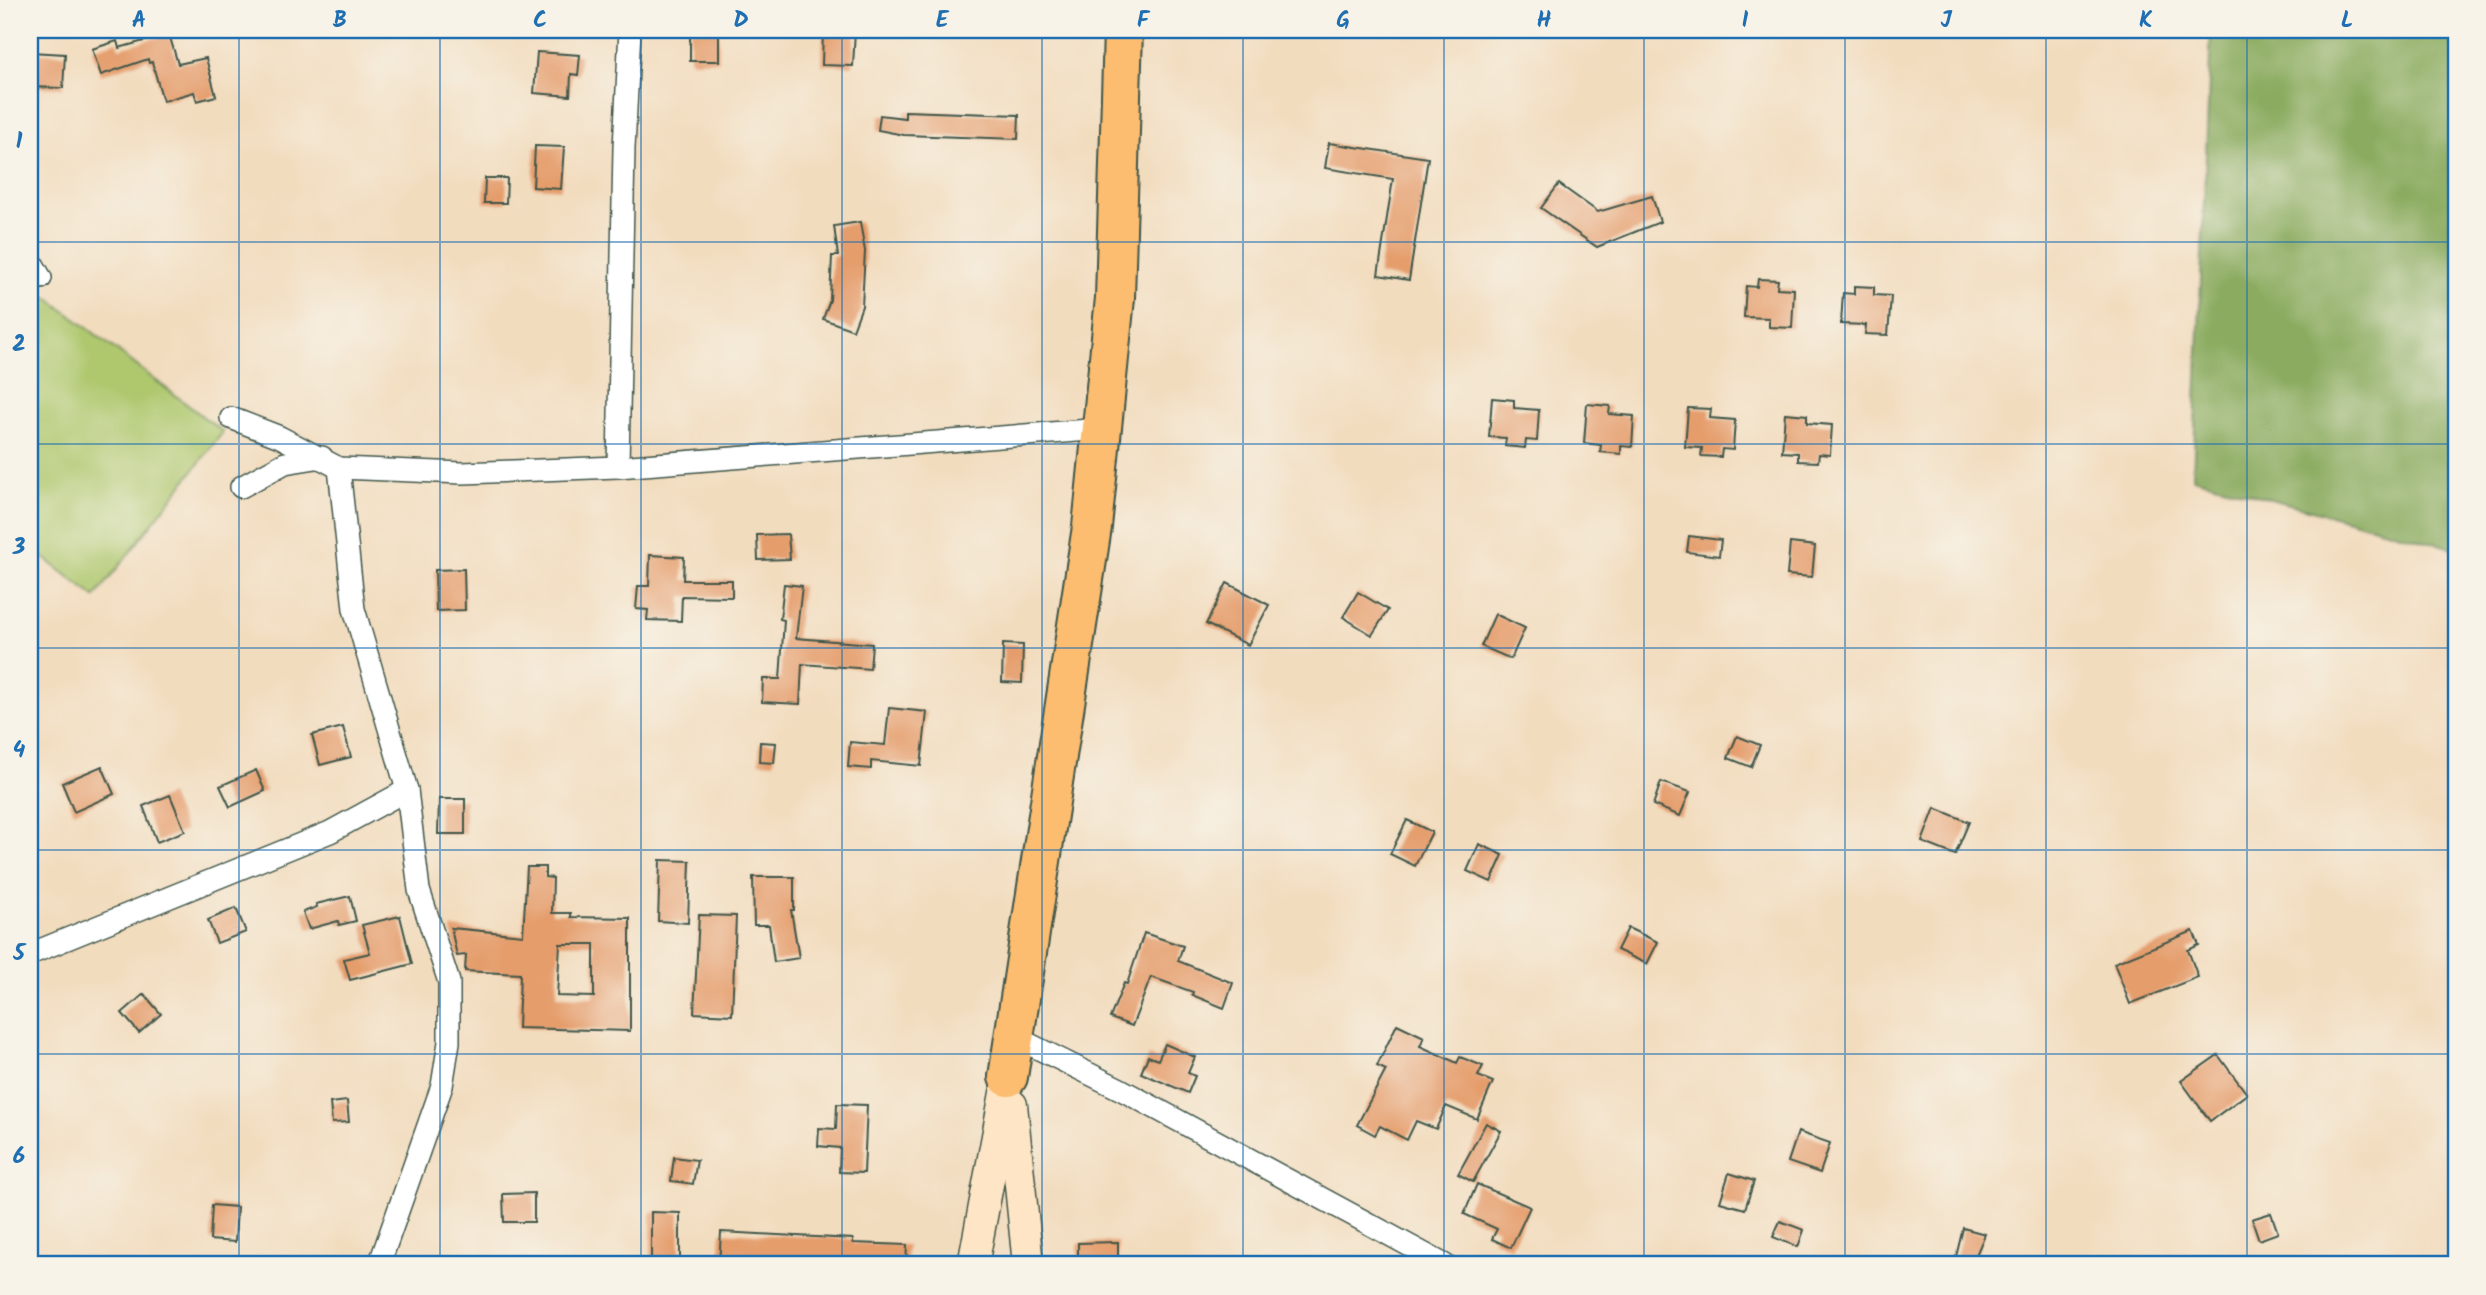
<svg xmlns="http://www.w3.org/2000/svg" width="2486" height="1295" font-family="Kalam,sans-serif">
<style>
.green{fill:#afc86e;stroke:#678251;stroke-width:2}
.forest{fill:#8bac61;stroke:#55744a;stroke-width:2}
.building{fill:#e59d6c;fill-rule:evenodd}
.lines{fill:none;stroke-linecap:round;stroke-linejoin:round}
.street-casing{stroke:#3f5549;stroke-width:24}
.secondary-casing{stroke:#3f5549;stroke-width:33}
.highway-casing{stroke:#3f5549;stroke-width:42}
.street{stroke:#fff;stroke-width:21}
.secondary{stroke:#fee5c5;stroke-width:30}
.highway{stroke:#fcbd6f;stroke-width:38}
.grid{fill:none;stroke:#1f6fb2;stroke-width:2;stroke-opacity:0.55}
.neatline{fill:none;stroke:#1f6fb2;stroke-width:2.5}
.grid-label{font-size:23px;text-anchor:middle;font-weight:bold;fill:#1f6fb2}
</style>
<rect width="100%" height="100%" fill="#f7f3e8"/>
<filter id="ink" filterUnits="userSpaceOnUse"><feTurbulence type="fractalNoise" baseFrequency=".0143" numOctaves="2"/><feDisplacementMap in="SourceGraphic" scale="14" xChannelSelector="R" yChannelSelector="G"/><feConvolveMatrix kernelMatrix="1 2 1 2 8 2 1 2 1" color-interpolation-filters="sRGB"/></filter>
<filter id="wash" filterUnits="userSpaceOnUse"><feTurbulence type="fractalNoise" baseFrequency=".00686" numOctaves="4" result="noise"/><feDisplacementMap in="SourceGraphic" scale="28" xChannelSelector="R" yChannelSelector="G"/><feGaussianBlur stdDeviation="1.57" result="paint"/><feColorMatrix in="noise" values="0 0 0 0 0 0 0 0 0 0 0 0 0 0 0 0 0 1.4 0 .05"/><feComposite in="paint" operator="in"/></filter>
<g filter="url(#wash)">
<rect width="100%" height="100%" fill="#f2dcbe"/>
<path class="green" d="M30,284L223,432L95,597L30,547Z"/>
<path class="forest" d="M2211,30H2456V549L2193,478Z"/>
<g id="blocks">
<g class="building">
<rect x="690" y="30" width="29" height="31"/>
<path d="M823,30H855L853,66L822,65Z"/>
<path d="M169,34L178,64L206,58L216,96L197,101L194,92L163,101L152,62L149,63L148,59L101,75L92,49L117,41L119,48Z"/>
<path d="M30,52L65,54L63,88L30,87Z"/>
<path d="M537,52L580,55L578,75L571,74L570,96L534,93Z"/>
<path d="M905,111L1019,115L1018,139L904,135L878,130L880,115L905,118Z"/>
<path d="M1329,143L1428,158L1409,280L1378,275L1393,179L1325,168Z"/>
<path d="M535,146L564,147L561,189L533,187Z"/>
<path d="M485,178H507L506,203H484Z"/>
<path d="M1559,184L1598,212L1652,196L1660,222L1597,247L1541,208Z"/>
<path d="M860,222L865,251L862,306L853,330L823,319L830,300L832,256H838L834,226Z"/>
<path d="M1758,279L1778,280L1777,288L1794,289L1792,328L1769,327V318L1744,317L1746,286L1757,287Z"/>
<path d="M1854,286L1874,287V295L1891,296L1888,335L1865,334L1866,325L1841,324L1843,293L1854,294Z"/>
<path d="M1492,398L1514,400V408L1539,410L1537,441L1526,440L1525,448L1505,446L1506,438L1489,437Z"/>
<path d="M1587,404L1610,406L1609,414L1634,416L1632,447L1621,446V454L1600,452L1601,445L1584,443Z"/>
<path d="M1688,408L1711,409L1710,418L1735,420L1733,450L1722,449L1721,457L1701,456L1702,448L1685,447Z"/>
<path d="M1785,413L1807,415V423L1832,425L1830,455L1819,454L1818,462L1798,461V453L1782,452Z"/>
<path d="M788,534L790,559L758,560L757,535Z"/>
<path d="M1689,536L1721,540L1719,556L1687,552Z"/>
<path d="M1790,543L1815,546L1812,577L1787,575Z"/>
<path d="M650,555L684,557L683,580H732V597L682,596L681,621L647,620L648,610L636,609L638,586H649Z"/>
<path d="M464,569L465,610L436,611L435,570Z"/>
<path d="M1227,583L1269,605L1248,645L1206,624Z"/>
<path d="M784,584L802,586L796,638L872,644L870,669L802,664L800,704L762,702L763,679H780L784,620L780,619Z"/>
<path d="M1358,592L1388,610L1372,635L1343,617Z"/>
<path d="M1495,614L1525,628L1511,659L1481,646Z"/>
<path d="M1003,644L1023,645L1022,683L1002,682Z"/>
<path d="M889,708L927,712L921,766L871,761V769L848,767L850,742L885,745Z"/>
<path d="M343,727L351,757L320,765L312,735Z"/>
<path d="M1737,736L1760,745L1751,767L1728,758Z"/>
<path d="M760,742L776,743L774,763L759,762Z"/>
<path d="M102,766L114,794L74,812L62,783Z"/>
<path d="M256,770L265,791L230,807L220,786Z"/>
<path d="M1661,782L1690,792L1680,816L1653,805Z"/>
<path d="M170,795L185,831L157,842L143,806Z"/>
<path d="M439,799H465V834H438Z"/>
<path d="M1935,808L1969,822L1955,855L1922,842Z"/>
<path d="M1407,820L1432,832L1415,866L1390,854Z"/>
<path d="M1479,844L1503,855L1491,882L1467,871Z"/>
<path d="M660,860L690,861L688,923L658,921Z"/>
<path d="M527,867H545V877L553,878L552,913H571V917L630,918V1031L518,1028L520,974L465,971L466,955L457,956L451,928L523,935ZM560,944H594V997L557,996Z"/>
<path d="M753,877H794V910H791L799,958L774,962L769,925H754Z"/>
<path d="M350,896L356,921L339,925L338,921L309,929L303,912L317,907L316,904Z"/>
<path d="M236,908L246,932L217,943L208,920Z"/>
<path d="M699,915L736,916L732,1015L694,1013Z"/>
<path d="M400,916L412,964L350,980L344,959L370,953L362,925Z"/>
<path d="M1628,928L1658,942L1647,964L1617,950Z"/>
<path d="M2193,931L2199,945L2188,950L2198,977L2130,1004L2114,963Z"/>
<path d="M1144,933L1183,946L1178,961L1233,983L1224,1008L1192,995L1193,992L1151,977L1132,1026L1110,1018L1124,983L1127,984Z"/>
<path d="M144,994L161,1014L139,1033L122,1013Z"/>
<path d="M1397,1024L1424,1037L1420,1046L1457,1063L1460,1057L1483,1066L1478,1076L1493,1082L1477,1119L1446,1106L1436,1129L1416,1121L1407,1140L1380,1126L1375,1135L1357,1125L1386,1070L1377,1066Z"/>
<path d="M1165,1044L1195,1057L1188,1073L1195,1076L1188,1093L1141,1073L1148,1056L1158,1060Z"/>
<path d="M2218,1055L2247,1094L2210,1121L2181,1081Z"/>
<path d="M347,1101L349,1122L332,1123L330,1103Z"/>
<path d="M837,1104L867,1105L864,1173L839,1172L840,1148L818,1146L819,1128L836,1129Z"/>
<path d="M1486,1123L1501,1131L1473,1182L1458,1174Z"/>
<path d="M1798,1132L1830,1143L1820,1173L1788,1162Z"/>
<path d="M674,1157L697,1160L693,1184L671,1181Z"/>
<path d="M1729,1173L1754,1181L1745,1209L1720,1202Z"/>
<path d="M1477,1184L1530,1207L1511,1248L1492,1239L1497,1229L1464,1214Z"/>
<path d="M534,1193V1222H504L503,1194Z"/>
<path d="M212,1205L237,1207L235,1242L210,1240Z"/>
<path d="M651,1212L680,1213V1265H651Z"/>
<path d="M2271,1213L2278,1233L2259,1240L2252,1219Z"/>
<path d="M1780,1221L1804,1230L1798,1247L1773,1237Z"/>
<path d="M1963,1228L1985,1234L1972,1265H1954Z"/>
<path d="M721,1232L853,1239V1243L907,1245L906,1265H719Z"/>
<path d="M1118,1242V1265H1078V1243Z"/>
</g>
</g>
</g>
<g filter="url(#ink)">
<use href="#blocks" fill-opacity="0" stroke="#3f5549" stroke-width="2"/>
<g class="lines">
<defs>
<g id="street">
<path d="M30,259L41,278"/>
<path d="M231,418L280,437L339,468L463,473L618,467L1102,429"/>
<path d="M618,467L624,148L630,30"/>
<path d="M339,468L354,609L407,790L419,890L449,982V1042L442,1086L379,1265"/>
<path d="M241,487L285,463L322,457"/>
<path d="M30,954L330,832L407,790"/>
<path d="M1013,1036L1120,1089L1445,1265"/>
</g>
<g id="secondary">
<path d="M1012,1105L1028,1265"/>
<path d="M973,1265L1008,1077"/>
</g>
<path id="highway" d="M1008,1077L1092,527L1115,298L1123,30"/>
</defs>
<use href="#street" class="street-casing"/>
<use href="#secondary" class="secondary-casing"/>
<use href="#highway" class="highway-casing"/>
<use href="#street" class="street"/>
<use href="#secondary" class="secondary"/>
<use href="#highway" class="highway"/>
</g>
</g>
<path class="grid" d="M239,30V1265M440,30V1265M641,30V1265M842,30V1265M1042,30V1265M1243,30V1265M1444,30V1265M1644,30V1265M1845,30V1265M2046,30V1265M2247,30V1265M30,242H2456M30,444H2456M30,648H2456M30,850H2456M30,1054H2456"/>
<rect width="2486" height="1295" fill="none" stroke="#f7f3e8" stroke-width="77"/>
<rect x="38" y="38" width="2410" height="1218" class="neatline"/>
<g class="grid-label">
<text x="139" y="27">A</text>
<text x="340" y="27">B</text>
<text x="540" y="27">C</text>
<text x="741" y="27">D</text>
<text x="942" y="27">E</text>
<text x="1143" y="27">F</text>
<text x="1343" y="27">G</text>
<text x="1544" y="27">H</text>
<text x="1745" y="27">I</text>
<text x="1946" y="27">J</text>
<text x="2146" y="27">K</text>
<text x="2347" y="27">L</text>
<text x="19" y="148">1</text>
<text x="19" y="351">2</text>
<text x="19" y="554">3</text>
<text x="19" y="757">4</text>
<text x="19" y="960">5</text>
<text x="19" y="1163">6</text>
</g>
</svg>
